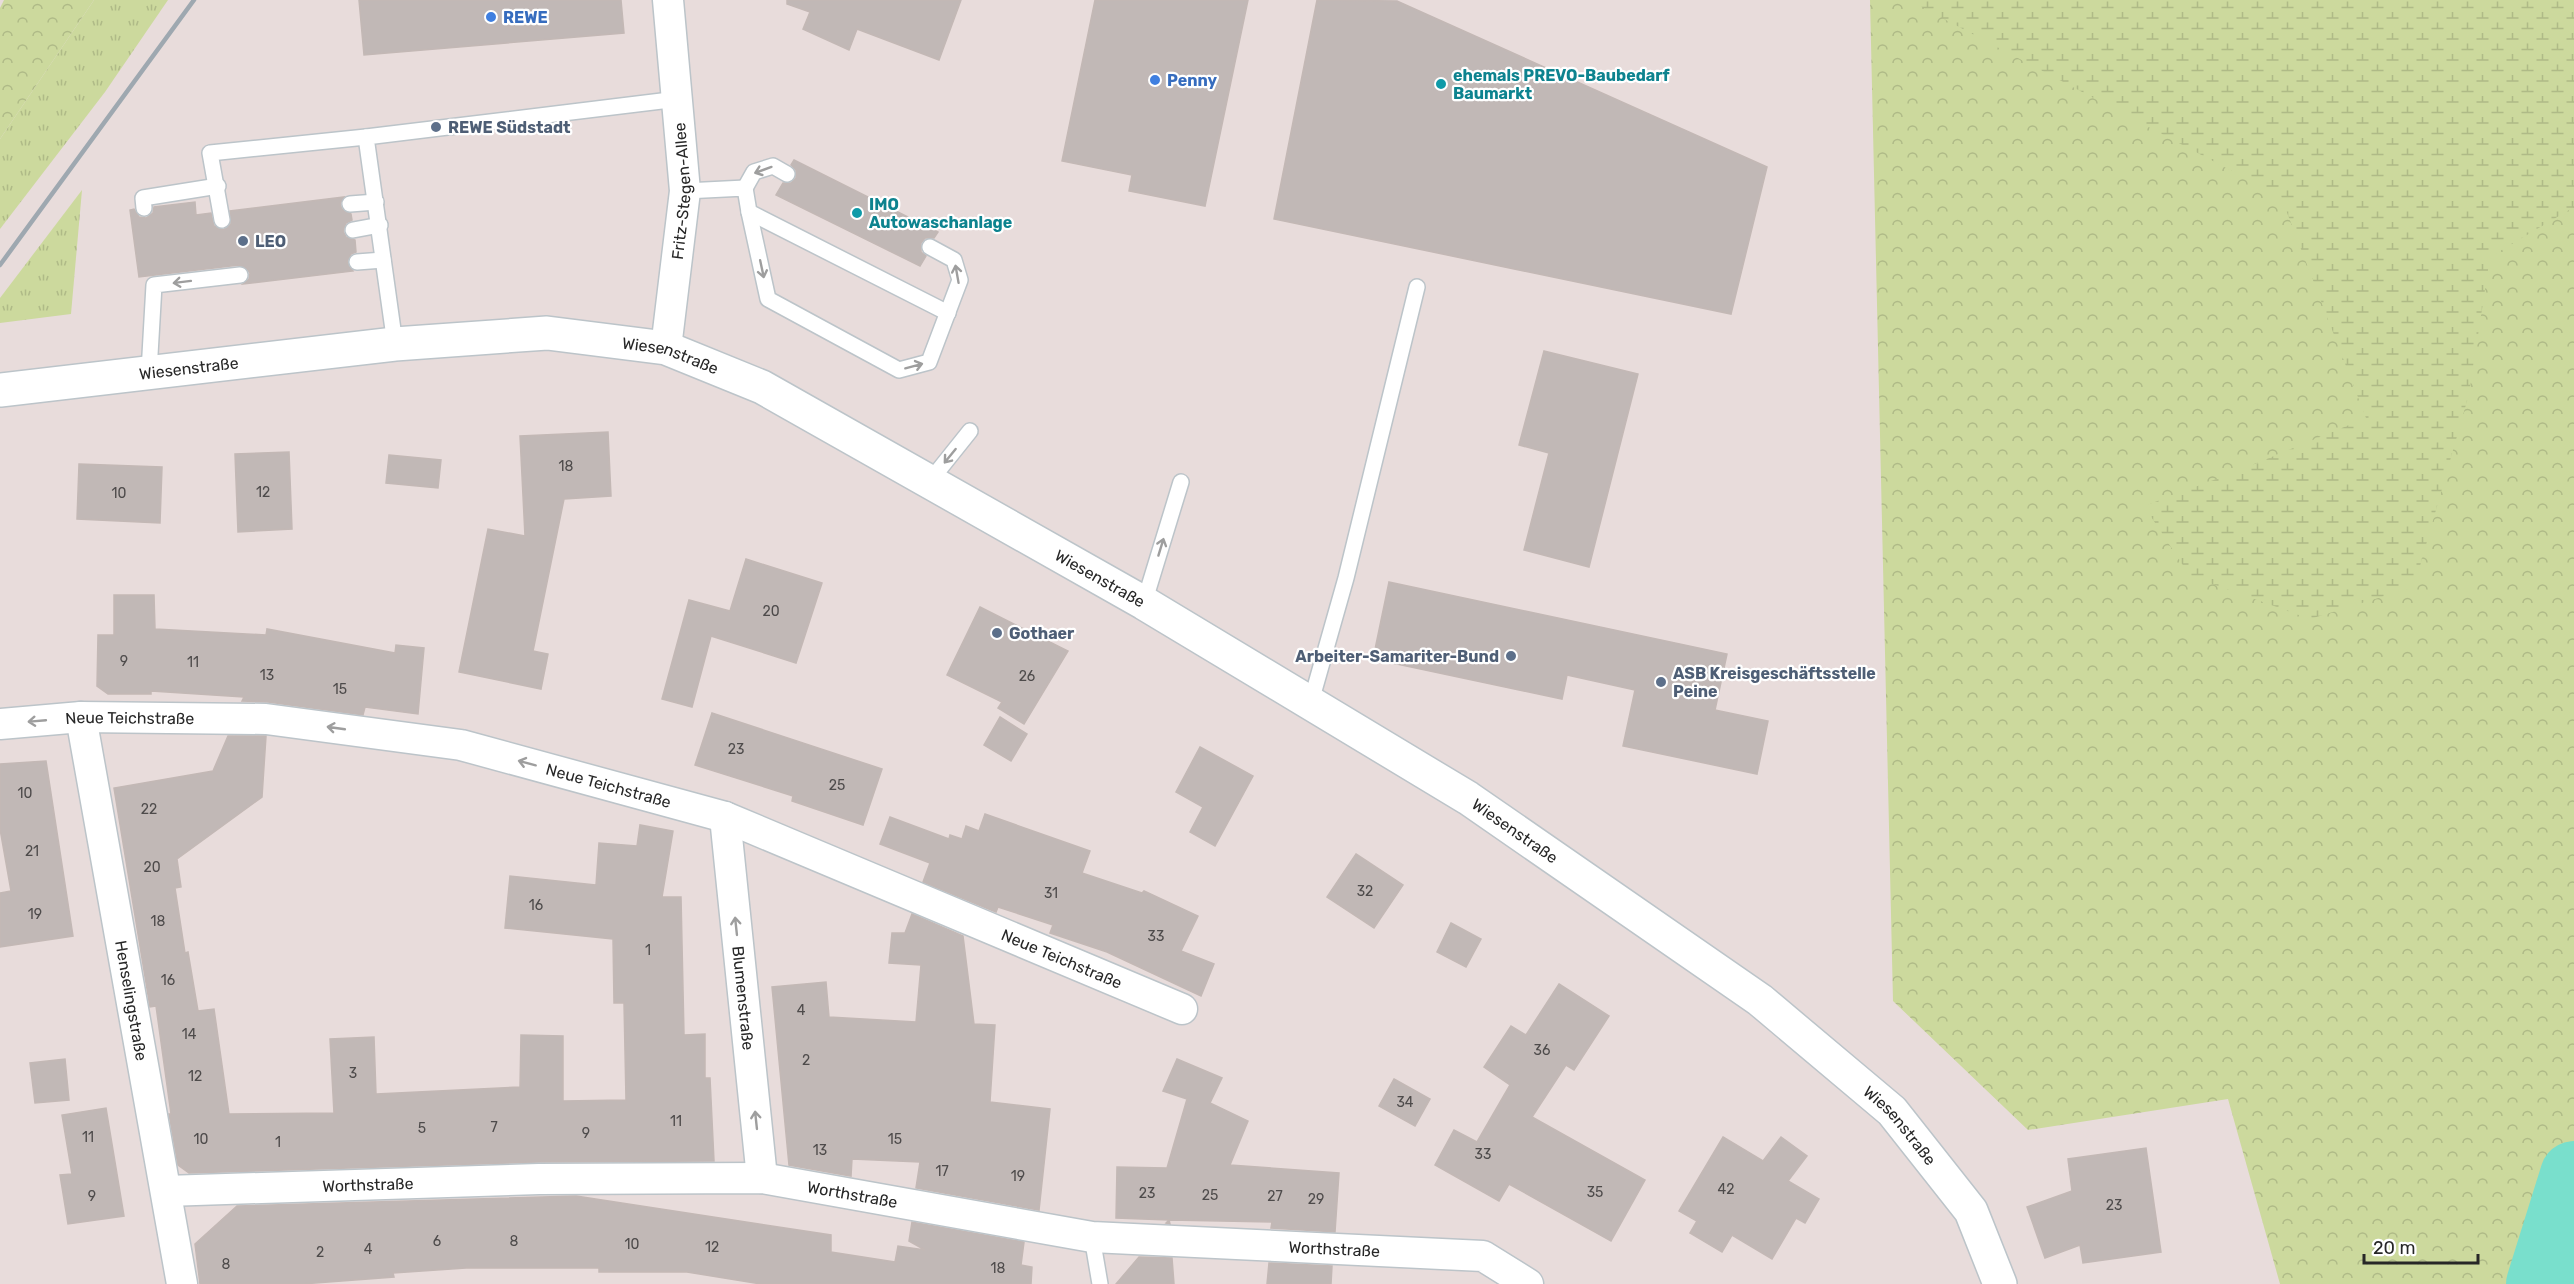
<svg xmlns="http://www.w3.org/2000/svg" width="2574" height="1284" font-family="Rubik,sans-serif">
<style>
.grass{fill:url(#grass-tufts)}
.forest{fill:url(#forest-crowns)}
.wetland{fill:url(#wetland-marsh)}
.park{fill:#ccd99d}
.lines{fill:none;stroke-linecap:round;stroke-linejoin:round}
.river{stroke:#79dfcc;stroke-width:68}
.building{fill:#c1b8b6;stroke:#c3b8b5;stroke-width:1.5}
.service-casing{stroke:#bcc4c9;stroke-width:18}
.minor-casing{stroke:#bcc4c9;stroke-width:33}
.tertiary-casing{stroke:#bcc4c9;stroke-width:36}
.service{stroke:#fff;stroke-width:15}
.minor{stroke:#fff;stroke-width:30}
.tertiary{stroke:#fff;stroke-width:33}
.rail{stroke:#9ea8b0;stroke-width:4.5}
.oneway{stroke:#9e9e9e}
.shop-dot{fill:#3f7fe0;stroke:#fff;stroke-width:2}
.culture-dot{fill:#0f9aa8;stroke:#fff;stroke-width:2}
.service-dot{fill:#5c6f8a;stroke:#fff;stroke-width:2}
.labels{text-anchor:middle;stroke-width:4.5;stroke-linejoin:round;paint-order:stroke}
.number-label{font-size:14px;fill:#4e4b4b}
.shop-label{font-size:16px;font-weight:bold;fill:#366cbe;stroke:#fff;text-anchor:start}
.culture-label{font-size:16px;font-weight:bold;fill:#0d838f;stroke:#fff;text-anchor:start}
.service-label{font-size:16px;font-weight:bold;fill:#4e5e75;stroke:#fff;text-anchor:start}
.street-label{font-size:16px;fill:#272727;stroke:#fff}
</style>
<defs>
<pattern id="grass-tufts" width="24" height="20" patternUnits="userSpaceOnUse" patternTransform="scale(1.5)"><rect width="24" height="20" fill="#ccd99d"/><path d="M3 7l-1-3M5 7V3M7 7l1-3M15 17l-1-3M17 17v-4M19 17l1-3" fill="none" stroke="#afba87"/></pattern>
<pattern id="forest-crowns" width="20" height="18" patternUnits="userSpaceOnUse" patternTransform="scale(1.5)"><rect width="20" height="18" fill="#ccd99d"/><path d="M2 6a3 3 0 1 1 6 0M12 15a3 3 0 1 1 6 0" fill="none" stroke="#afba87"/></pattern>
<pattern id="wetland-marsh" width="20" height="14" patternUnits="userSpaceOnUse" patternTransform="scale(1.5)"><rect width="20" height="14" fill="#ccd99d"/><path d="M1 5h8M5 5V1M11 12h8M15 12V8" fill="none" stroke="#afba87"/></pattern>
</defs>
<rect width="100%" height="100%" fill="#e8dcdb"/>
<g class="grass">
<path d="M94,0H168L105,92L0,229V139Z"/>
<path d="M82,190L71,314L0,323V298Z"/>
</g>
<g class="forest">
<path d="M4,0H94L0,139V8Z"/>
<path d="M1870,0H2574V1216L2554,1284H2280L2228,1099L2028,1130L1893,1001Z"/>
</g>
<path class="wetland" d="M1908,0H2574V207L2490,257L2469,394L2414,587L2310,619L2190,576L2144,506L2235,472L2366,418L2281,197Z"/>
<path class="park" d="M2574,1209V1284H2553Z"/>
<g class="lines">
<path class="river" d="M2540,1284L2574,1175"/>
</g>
<g class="building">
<path d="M359,0H621L624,33L364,55Z"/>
<path d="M787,0H961L939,60L857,29L849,50L803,29L810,12L787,4Z"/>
<path d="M1095,0H1248L1205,206L1129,191L1132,175L1062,161Z"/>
<path d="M1317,0L1397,1L1767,167L1731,314L1274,219Z"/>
<path d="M794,160L938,232L934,238H925L921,243V252L926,256L920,266L776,195L783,183H791L796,178V170L791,165Z"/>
<path d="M344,197L340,204L342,209L351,214L352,220L346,223L343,231L346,237L355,240L356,252L351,254L347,262L353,271L243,284L249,279L250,273L247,269L239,265L139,277L130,210L134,209L139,217L146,218L153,213L154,207L195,202L196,215L211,213L214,226L223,230L231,224L230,211Z"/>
<path d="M1544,351L1638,374L1589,567L1524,550L1549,453L1519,445Z"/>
<path d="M608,432L611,496L564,499L533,651L548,654L541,689L459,672L488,529L525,536L520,436Z"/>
<path d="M289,452L292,529L238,532L235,454Z"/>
<path d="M389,455L441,460L438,488L386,483Z"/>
<path d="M79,464L162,467L160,523L77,519Z"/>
<path d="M746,559L822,583L796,663L711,636L692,707L662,699L689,600L730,611Z"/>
<path d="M1389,582L1727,654L1715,710L1768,721L1757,774L1623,746L1635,690L1567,675L1562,699L1373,659Z"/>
<path d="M114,595H154L155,629L266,635L267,629L395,653L396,645L424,648L418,714L365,707L363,715L268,702L242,701L244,697L151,691V694H108L97,686L98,635H114Z"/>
<path d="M980,607L1068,651L1024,724L998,708L1002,702L947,675Z"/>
<path d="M712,713L882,769L863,825L792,801L793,796L695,765Z"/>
<path d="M1000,717L1027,734L1011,761L984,745Z"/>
<path d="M228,736H266L262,797L177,859L181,887L175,888L185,953L188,952L198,1011L214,1009L229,1114L334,1113L330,1039L374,1037L376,1094L520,1087L521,1035L563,1036V1101L626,1100L624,1003H614L613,939L505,928L510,876L596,885L599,843L637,846L640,825L673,831L662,897H681L684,1035L705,1034V1078H710L714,1161L539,1162L189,1173L178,1165L169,1114H171L156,1006L150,1007L114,788L213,771Z"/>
<path d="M1200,747L1253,776L1215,846L1190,832L1203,807L1176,792Z"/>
<path d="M46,761L73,936L0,947V893L11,891L0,829V764Z"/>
<path d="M985,814L1090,851L1082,873L1142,893L1144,891L1198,916L1181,951L1214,964L1201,996L1107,952L1050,933L1053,925L998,907L996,912L923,882L930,863L880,844L890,817L949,839L950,835L962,839L966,826L979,831Z"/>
<path d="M1356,854L1403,885L1374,928L1327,897Z"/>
<path d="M912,914L963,936L974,1024L995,1025L990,1102L1050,1109L1039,1210L916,1188L920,1162L852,1159L851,1176L789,1165L772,987L826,982L829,1017L916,1022L921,965L889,963L892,933H905Z"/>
<path d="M1451,923L1481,939L1466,967L1437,952Z"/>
<path d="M1559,984L1609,1016L1574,1070L1566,1065L1532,1117L1645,1180L1611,1241L1509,1184L1499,1201L1435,1165L1454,1130L1477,1142L1510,1085L1484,1067L1511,1026L1526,1035Z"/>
<path d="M65,1059L69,1100L35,1103L30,1063Z"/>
<path d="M1177,1059L1222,1078L1210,1103L1248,1121L1230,1165L1339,1173L1335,1232L1271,1228L1272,1222L1169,1220L1170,1224L1166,1223L1169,1220L1116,1218L1117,1167L1167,1168L1187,1099L1163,1091Z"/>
<path d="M1394,1079L1430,1099L1415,1126L1379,1106Z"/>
<path d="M106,1108L124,1216L68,1224L60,1175L72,1174L62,1115Z"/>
<path d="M1723,1137L1763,1161L1781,1137L1807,1156L1788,1181L1819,1199L1805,1223L1796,1218L1772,1259L1732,1235L1722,1252L1690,1233L1697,1221L1679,1211Z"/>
<path d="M2146,1148L2161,1252L2083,1263L2080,1245L2045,1258L2027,1207L2072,1191L2068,1159Z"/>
<path d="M576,1196L831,1235V1252L895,1262L898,1246L925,1250L909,1241L912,1222L1024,1242L1021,1265L1032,1267L1031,1284H761L687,1272H599V1268H466L393,1273L394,1277L302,1284H200L195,1244L237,1206Z"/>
<path d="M1139,1257L1172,1258L1174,1284H1116Z"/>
<path d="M1269,1263L1332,1266L1331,1284H1267Z"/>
</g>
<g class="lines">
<defs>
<g id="service">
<path d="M745,188L754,172L773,166L787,174"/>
<path d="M685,191L745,188L749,212L948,313"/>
<path d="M350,204L376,202"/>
<path d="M144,208L143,198L218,186"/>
<path d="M749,212L768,299L899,370L929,362L960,280L954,260L930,247"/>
<path d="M222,220L210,153L366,137"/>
<path d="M353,230L380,225"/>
<path d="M357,262L383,260"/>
<path d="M395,344L366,137L678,99"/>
<path d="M149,372L154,285L240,275"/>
<path d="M930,481L970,431"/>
<path d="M1144,603L1181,482"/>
<path d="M1310,705L1346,578L1417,287"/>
<path d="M1092,1237L1100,1284"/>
</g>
<g id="minor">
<path id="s1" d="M666,348L685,191L668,0"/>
<path id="s2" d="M81,717L182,1284"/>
<path id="s3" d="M0,724L81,717L266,719L461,745L725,817L1182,1009"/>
<path id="s4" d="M725,817L762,1178"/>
<path id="s5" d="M166,1191L539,1179L762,1178L1092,1237L1483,1256L1528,1284"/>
</g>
<g id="tertiary">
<path id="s6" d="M0,390L395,344L547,333L666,348L762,387L1144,603L1468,798L1760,1000L1892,1111L1971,1211L2000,1284"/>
</g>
</defs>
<use href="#service" class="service-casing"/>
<use href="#minor" class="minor-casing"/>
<use href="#tertiary" class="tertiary-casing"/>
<use href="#service" class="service"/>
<use href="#minor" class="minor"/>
<use href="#tertiary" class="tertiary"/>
<path class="rail" d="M0,265L194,0"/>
</g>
<defs><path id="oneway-shaft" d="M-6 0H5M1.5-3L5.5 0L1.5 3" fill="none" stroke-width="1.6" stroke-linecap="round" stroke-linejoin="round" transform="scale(1.5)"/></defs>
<g class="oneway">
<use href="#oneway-shaft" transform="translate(763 170) rotate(160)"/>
<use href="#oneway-shaft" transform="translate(762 269) rotate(78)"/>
<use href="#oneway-shaft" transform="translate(957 274) rotate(-100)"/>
<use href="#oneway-shaft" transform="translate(182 282) rotate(173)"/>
<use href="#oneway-shaft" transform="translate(914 366) rotate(-15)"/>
<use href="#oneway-shaft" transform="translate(950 456) rotate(129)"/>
<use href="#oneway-shaft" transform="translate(1161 547) rotate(-73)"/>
<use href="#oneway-shaft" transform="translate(37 721) rotate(175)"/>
<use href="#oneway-shaft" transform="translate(336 728) rotate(-172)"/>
<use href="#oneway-shaft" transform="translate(527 763) rotate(-165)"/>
<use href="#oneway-shaft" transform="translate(736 926) rotate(-96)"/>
<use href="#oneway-shaft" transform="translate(756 1120) rotate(-96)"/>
</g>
<g class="shop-dot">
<circle cx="491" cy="17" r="6"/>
<circle cx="1155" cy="80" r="6"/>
</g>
<g class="culture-dot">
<circle cx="1441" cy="84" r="6"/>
<circle cx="857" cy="213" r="6"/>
</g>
<g class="service-dot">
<circle cx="436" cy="127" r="6"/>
<circle cx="243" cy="241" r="6"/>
<circle cx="997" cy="633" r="6"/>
<circle cx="1511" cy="656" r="6"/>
<circle cx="1661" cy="682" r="6"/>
</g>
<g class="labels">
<g class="number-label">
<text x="566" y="471">18</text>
<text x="263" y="497">12</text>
<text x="119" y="498">10</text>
<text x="771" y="616">20</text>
<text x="124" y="666">9</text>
<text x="193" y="667">11</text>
<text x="267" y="680">13</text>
<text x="1027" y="681">26</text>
<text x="340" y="694">15</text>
<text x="736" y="754">23</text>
<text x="837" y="790">25</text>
<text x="25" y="798">10</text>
<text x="149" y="814">22</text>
<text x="32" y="856">21</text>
<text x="152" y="872">20</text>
<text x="1365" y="896">32</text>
<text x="1051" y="898">31</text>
<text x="536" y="910">16</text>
<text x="35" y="919">19</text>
<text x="158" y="926">18</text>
<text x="1156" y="941">33</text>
<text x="648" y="955">1</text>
<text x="168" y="985">16</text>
<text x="801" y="1015">4</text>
<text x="189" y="1039">14</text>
<text x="1542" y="1055">36</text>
<text x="806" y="1065">2</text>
<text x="353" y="1078">3</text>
<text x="195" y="1081">12</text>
<text x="1405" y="1107">34</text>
<text x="676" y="1126">11</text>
<text x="494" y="1132">7</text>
<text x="422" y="1133">5</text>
<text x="586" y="1138">9</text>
<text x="88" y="1142">11</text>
<text x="201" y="1144">10</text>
<text x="895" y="1144">15</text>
<text x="278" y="1147">1</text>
<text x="820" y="1155">13</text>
<text x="1483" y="1159">33</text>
<text x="942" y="1176">17</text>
<text x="1018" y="1181">19</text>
<text x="1726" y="1194">42</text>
<text x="1595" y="1197">35</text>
<text x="1147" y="1198">23</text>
<text x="1210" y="1200">25</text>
<text x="92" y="1201">9</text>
<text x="1275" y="1201">27</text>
<text x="1316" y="1204">29</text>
<text x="2114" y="1210">23</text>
<text x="437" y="1246">6</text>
<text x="514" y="1246">8</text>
<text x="632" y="1249">10</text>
<text x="712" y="1252">12</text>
<text x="368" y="1254">4</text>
<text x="320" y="1257">2</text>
<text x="226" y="1269">8</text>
<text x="998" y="1273">18</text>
</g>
<g class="shop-label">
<text x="503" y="23">REWE</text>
<text x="1167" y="86">Penny</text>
</g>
<g class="culture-label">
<text x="1453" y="81">ehemals PREVO-Baubedarf<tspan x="1453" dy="18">Baumarkt</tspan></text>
<text x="869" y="210">IMO<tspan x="869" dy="18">Autowaschanlage</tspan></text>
</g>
<g class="service-label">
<text x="448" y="133">REWE Südstadt</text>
<text x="255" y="247">LEO</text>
<text x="1009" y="639">Gothaer</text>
<text x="1499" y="662" text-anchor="end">Arbeiter-Samariter-Bund</text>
<text x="1673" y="679">ASB Kreisgeschäftsstelle<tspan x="1673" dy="18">Peine</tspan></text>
</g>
<g class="street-label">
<text dy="6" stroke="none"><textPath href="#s1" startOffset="158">Fritz-Stegen-Allee</textPath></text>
<text dy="6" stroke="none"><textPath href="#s6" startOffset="676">Wiesenstraße</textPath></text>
<text dy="6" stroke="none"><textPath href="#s6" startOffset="190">Wiesenstraße</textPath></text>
<text dy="6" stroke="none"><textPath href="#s6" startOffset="1162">Wiesenstraße</textPath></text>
<text dy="6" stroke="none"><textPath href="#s3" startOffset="130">Neue Teichstraße</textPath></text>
<text dy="6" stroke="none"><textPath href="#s3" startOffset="616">Neue Teichstraße</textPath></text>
<text dy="6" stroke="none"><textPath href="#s6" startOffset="1648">Wiesenstraße</textPath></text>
<text dy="6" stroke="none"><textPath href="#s3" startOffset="1102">Neue Teichstraße</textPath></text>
<text dy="6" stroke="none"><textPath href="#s4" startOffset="182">Blumenstraße</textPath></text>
<text dy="6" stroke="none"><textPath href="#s2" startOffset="288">Henselingstraße</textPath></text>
<text dy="6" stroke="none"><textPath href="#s6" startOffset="2134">Wiesenstraße</textPath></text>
<text dy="6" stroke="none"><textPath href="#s5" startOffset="202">Worthstraße</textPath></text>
<text dy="6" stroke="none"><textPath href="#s5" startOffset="688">Worthstraße</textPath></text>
<text dy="6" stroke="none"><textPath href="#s5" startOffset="1174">Worthstraße</textPath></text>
</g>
</g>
<path d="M2364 1254v9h114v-9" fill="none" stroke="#272727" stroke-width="3"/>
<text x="2373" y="1254" font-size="18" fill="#272727" stroke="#ffffff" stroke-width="4.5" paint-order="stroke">20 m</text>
</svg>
